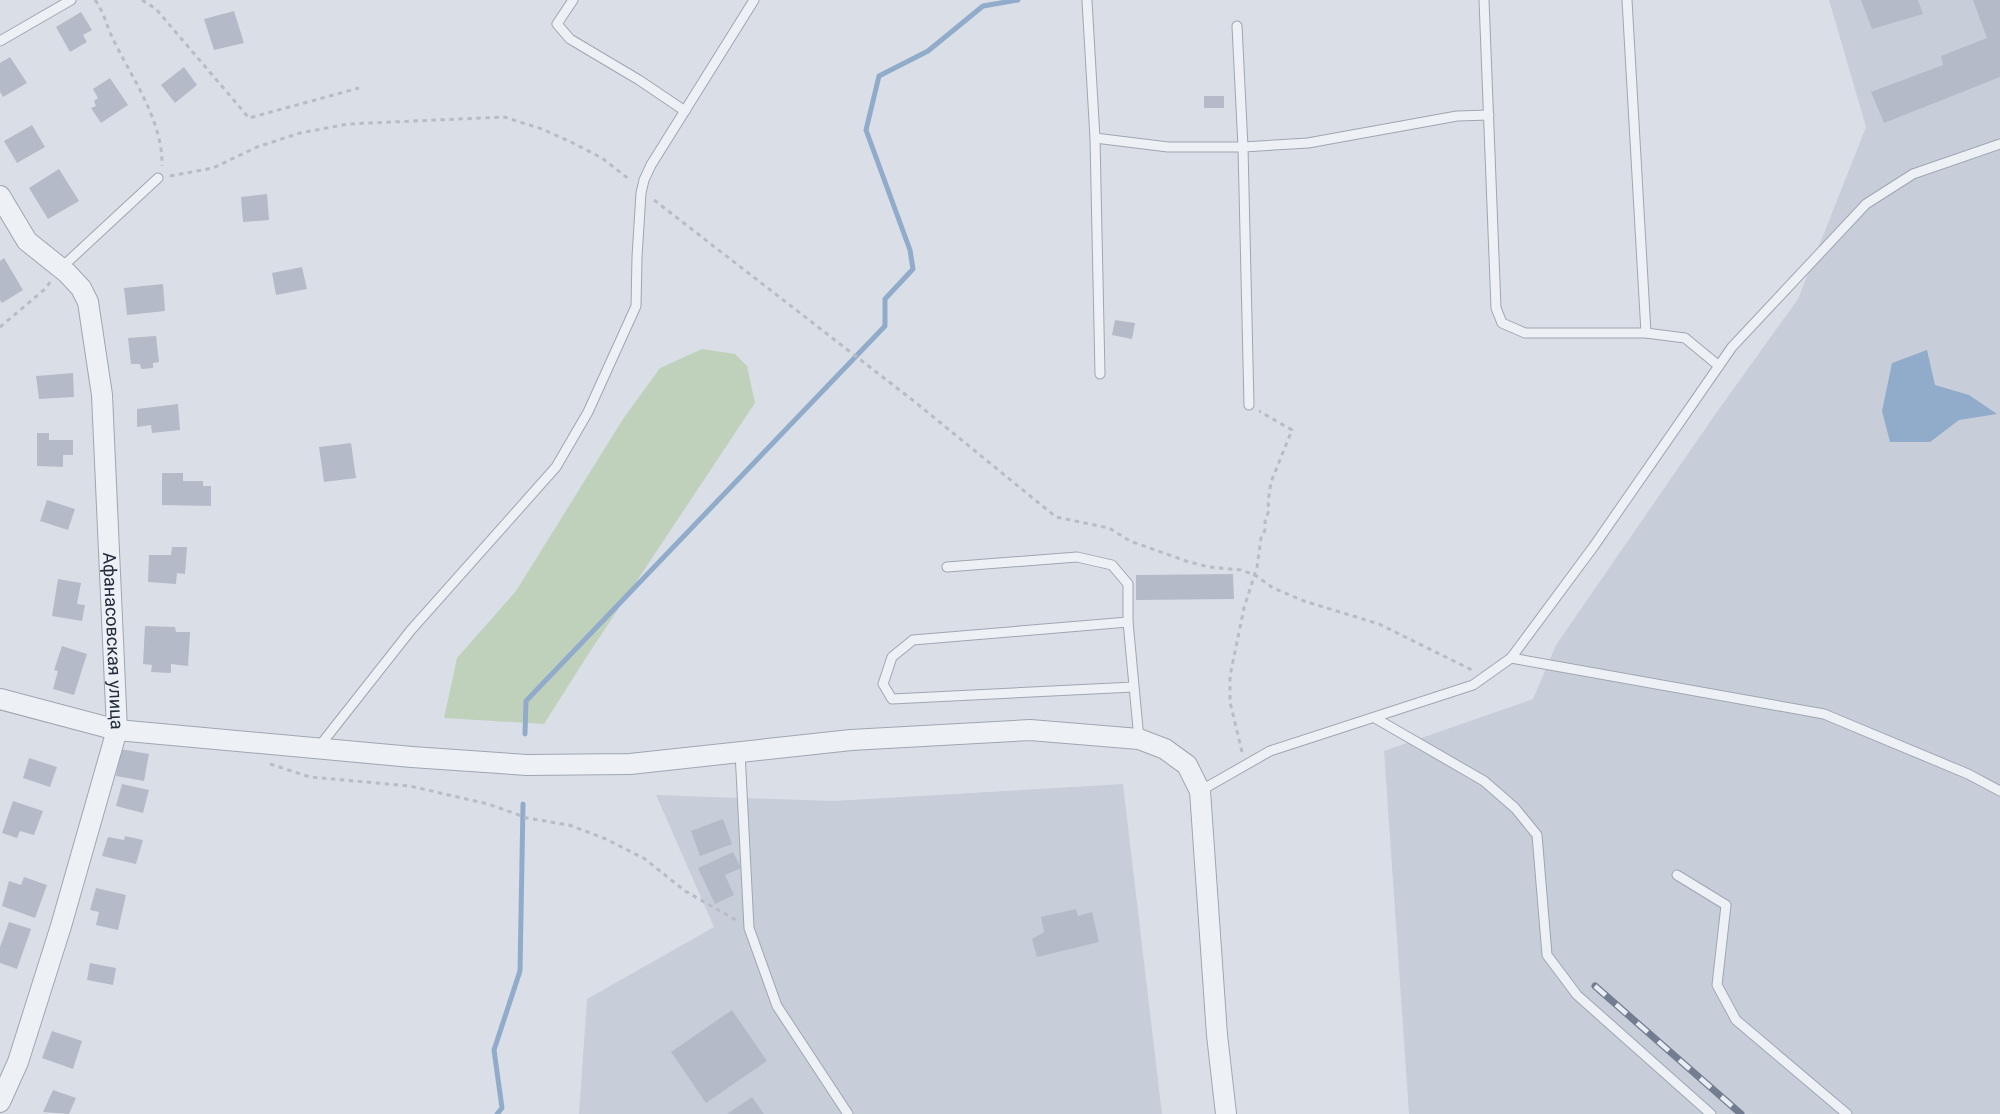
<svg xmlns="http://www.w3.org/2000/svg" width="2000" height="1114" font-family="Roboto,sans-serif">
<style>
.built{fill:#c8ced9}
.green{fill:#c0d1bb}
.water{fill:#91abcb}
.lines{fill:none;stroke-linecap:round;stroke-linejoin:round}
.stream{stroke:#91abcb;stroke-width:5}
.building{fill:#b4bac7}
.service-casing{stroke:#9fa6b1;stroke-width:11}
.minor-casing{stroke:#9fa6b1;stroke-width:22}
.path{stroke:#b8bdc5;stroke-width:3;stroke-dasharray:4.5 4.5;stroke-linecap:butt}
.service{stroke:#edf0f5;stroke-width:9}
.minor{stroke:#edf0f5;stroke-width:20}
.rail-casing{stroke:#737d91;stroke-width:7}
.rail{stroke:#e9eef4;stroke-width:4.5;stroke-dasharray:14;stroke-linecap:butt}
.labels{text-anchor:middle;stroke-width:5;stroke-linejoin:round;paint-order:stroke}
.street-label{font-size:18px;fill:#232c3d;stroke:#e9eef4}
</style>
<rect width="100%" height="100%" fill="#dadfe7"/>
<g class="built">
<path d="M1829,0H2000V1114H1409L1384,751L1533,699L1556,645L1714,416L1798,299L1866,127Z"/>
<path d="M1123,784L1162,1114H579L587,999L714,927L656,795L833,801Z"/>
</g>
<path class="green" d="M702,349L735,354L747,366L755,403L591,650L544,724L444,718L457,658L516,591L623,419L660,368Z"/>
<path class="water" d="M1927,350L1935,385L1969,395L1997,414L1959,420L1930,442H1890L1882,411L1892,363Z"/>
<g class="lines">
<g class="stream">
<path d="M525,734L526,701L885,326V299L913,269L910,250L866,130L879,76L928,51L983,6L1018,0"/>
<path d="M497,1114L502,1108L494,1050L520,971L523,804"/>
</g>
</g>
<g class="building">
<path d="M1861,0H1918L1923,14L1872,29Z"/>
<path d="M1973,0H2000V77L1884,123L1871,92L1943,65L1941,56L1987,38Z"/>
<path d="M234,11L244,43L214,50L204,19Z"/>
<path d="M81,12L92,30L83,35L87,42L70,52L56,27Z"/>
<path d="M10,57L27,83L3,97L0,92V63Z"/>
<path d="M184,67L197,85L175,103L161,85Z"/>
<path d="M110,78L128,105L101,123L91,108L96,106L94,101L98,98L93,89Z"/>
<rect x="1204" y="96" width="20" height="12"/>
<path d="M32,125L45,147L17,163L4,141Z"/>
<path d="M59,169L79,201L48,219L29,188Z"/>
<path d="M267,194L269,220L243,222L241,197Z"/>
<path d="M4,258L23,290L2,303L0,300V261Z"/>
<path d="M302,267L307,289L276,295L272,273Z"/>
<path d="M163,284L165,311L127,315L124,288Z"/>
<path d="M1115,320L1135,323L1132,339L1112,335Z"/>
<path d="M156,336L159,362L153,363V368L141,369L140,364H131L128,338Z"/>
<path d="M73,373L74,397L39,399L36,376Z"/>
<path d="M178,404L180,430L152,433L151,425L137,427V409Z"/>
<path d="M37,433H49V440H73V455H63V467L37,466Z"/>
<path d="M351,443L356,478L324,482L319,447Z"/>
<path d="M162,473H183V481H203V486H211V506L162,505Z"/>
<path d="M47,500L75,509L68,530L40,521Z"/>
<path d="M172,547H187L185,574L177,573L176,584L148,582L149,555H171Z"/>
<path d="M1233,574L1234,599L1136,600V575Z"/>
<path d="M58,579L81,583L77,604L85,605L82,621L52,616Z"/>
<path d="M145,626L175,627L176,632H190L188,666L171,664V673L151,672L152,665L143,664Z"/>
<path d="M62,646L87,654L74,695L53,689L58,671L54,670Z"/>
<path d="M121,749L149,754L144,781L116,776Z"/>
<path d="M29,758L57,767L50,787L23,778Z"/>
<path d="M122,784L149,790L143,813L116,806Z"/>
<path d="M13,801L43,811L34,835L20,831L17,838L2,833Z"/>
<path d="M723,819L732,844L700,856L691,831Z"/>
<path d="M125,836L143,840L136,864L102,856L108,837L124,840Z"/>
<path d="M733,852L741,868L725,875L734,895L715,904L698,868Z"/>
<path d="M24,877L47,885L35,918L2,906L9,881L21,885Z"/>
<path d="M96,888L126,895L118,930L96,925L99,912L90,910Z"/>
<path d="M1076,909L1078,916L1092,912L1099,942L1037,957L1032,939L1044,932L1041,917Z"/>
<path d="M9,922L31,929L17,969L0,963V947Z"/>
<path d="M90,963L116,968L113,985L87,980Z"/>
<path d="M732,1010L767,1061L706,1103L671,1052Z"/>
<path d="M52,1031L82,1041L73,1069L42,1058Z"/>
<path d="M53,1090L76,1098L69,1114L43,1112Z"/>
<path d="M752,1097L764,1114H727Z"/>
</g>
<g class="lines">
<defs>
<g id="service">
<path d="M573,0L557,24L570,39L639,80L685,111"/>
<path d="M1484,0L1496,308L1502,323L1525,333H1646L1685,338L1719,366"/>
<path d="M1627,0L1646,333"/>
<path d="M1087,1L1095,138L1168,147H1243L1308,143L1457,116L1489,115"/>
<path d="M1237,26L1243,147L1249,405"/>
<path d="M0,41L71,0"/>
<path d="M1095,138L1100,374"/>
<path d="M61,268L158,178"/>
<path d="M947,567L1077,557L1112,565L1128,584V622"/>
<path d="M1511,658L1594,546L1732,347L1866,204L1913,174L2000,144"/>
<path d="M1134,687L892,699L883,684L892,657L913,640L1128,622L1139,739"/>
<path d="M1375,718L1484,781L1515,808L1537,835L1547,955L1577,995L1711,1114"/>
<path d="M318,748L411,630L556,467L588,412L636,306L637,257L641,193L644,180L651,165L754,0"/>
<path d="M740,752L749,928L777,1006L848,1114"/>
<path d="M1200,791L1270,751L1473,685L1511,658L1824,714L1968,774L2000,791"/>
<path d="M1677,875L1726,905L1717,985L1736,1020L1847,1114"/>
</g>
<g id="minor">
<path id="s1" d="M0,196L27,241L67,273L81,288L88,302L102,395L117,730L61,926L18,1062L0,1102"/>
<path d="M0,699L117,730L412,757L527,765L630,764L851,740L1030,730L1139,739L1165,749L1187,765L1200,791L1217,1035L1226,1114"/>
</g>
</defs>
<use href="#service" class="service-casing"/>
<use href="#minor" class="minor-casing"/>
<g class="path">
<path d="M95,0C104,12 106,24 112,37C131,77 163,120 162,166"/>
<path d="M142,0L156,9L249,118L359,88"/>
<path d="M170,176L213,168L257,147L300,133L348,124L504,117L542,129L571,142L602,158L630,180"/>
<path d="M654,200L915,402L1056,517L1109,528L1130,541L1186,561L1209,567L1241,570L1255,575L1273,588L1304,601L1379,624L1472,670"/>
<path d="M0,327L45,289L51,281"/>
<path d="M1242,752L1230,702V676L1244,608L1257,567L1261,538L1265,530V521L1269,510L1268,502L1271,482L1292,430L1259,411"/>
<path d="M270,764L310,777L410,786L488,804L527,818L569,825L606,839L645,859L685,891L736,920"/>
</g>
<use href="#service" class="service"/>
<use href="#minor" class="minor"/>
<defs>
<path id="rail" d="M1595,986L1741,1114"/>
</defs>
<use href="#rail" class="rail-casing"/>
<use href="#rail" class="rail"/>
</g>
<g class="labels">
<g class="street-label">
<text dy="6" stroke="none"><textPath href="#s1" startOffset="480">Афанасовская улица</textPath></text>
</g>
</g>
</svg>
